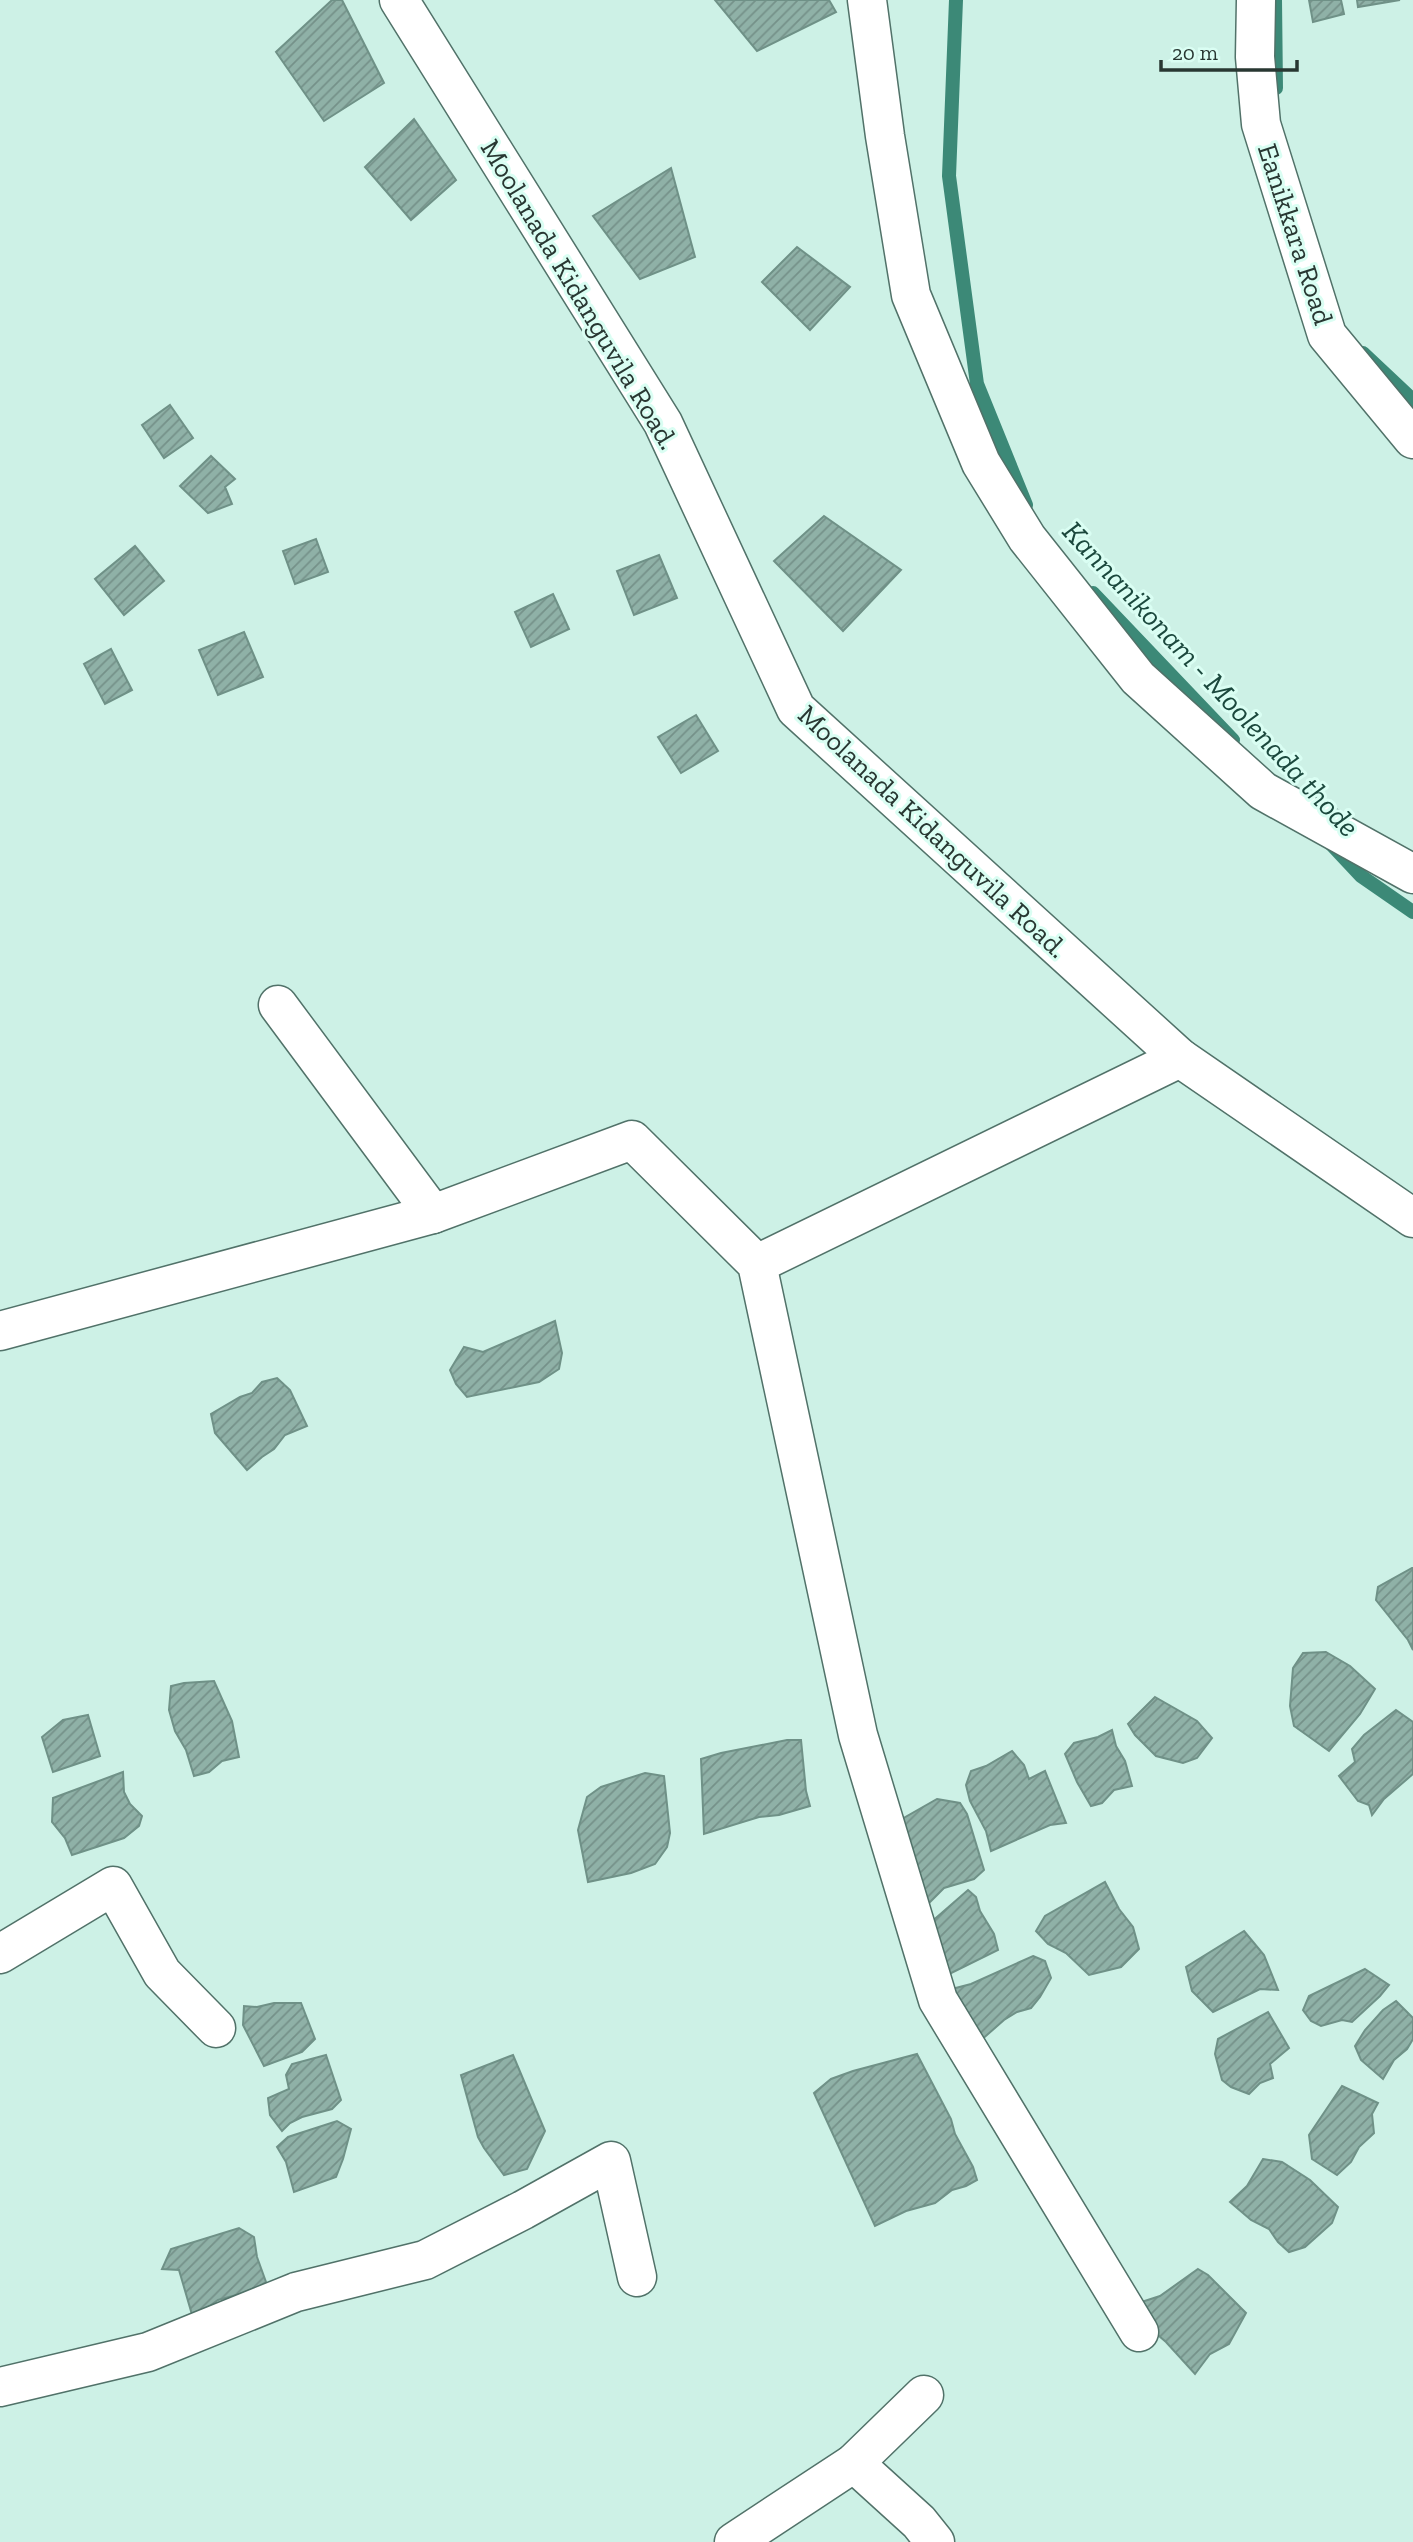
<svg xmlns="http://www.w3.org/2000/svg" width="1413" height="2542" font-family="'Zilla Slab',serif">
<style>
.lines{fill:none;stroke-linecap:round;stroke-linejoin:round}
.stream{stroke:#3c8977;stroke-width:14}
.building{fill:url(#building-hatch);stroke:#6f9187;stroke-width:2}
.minor-casing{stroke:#517269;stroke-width:41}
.minor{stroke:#fff;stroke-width:38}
.labels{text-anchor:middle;stroke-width:6;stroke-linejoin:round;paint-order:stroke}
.street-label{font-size:28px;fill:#283732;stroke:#dafef3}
.water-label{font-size:30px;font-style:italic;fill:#1b483d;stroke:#dafef3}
</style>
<defs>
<pattern id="building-hatch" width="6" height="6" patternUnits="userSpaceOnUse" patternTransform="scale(1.75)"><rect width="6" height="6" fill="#8fb1a7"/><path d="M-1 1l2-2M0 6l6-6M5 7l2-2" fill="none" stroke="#759189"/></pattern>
</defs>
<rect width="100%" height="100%" fill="#cdf1e6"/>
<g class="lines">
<g class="stream">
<path d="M956,0L949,176L977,384L1026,505"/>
<path d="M1275,0L1276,88"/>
<path d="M1363,353L1413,400"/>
<path d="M1093,593L1233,740"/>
<path d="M1331,844L1361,876L1413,912"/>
</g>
</g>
<g class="building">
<path d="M332,0H342L384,83L324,121L276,52Z"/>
<path d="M715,0H829L836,12L757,51Z"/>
<path d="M1309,0H1341L1344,14L1313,22Z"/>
<path d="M1357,0H1400L1358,7Z"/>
<path d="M414,119L456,180L411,220L365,167Z"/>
<path d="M671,168L695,257L640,279L593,216Z"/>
<path d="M797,247L850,287L810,330L762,282Z"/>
<path d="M170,405L193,438L164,458L142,425Z"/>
<path d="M211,456L235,479L225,487L232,504L208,513L180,486Z"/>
<path d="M824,516L901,570L843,631L774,561Z"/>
<path d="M316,539L328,572L295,584L283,551Z"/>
<path d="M135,546L164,581L124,615L95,579Z"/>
<path d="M659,555L677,598L634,615L617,571Z"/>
<path d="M553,594L569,629L531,647L515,612Z"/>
<path d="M244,632L263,677L218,695L199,650Z"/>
<path d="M111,649L132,690L105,704L84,664Z"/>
<path d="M696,715L718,751L681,773L658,737Z"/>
<path d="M555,1321L562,1353L559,1369L539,1382L467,1397L456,1384L450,1370L464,1347L483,1352Z"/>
<path d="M277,1378L290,1390L307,1426L285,1435L274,1449L262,1457L247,1470L215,1433L211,1414L240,1397L252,1393L262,1382Z"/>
<path d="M1412,1568H1413V1650L1408,1640L1376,1600L1378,1587Z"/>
<path d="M1326,1652L1350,1666L1375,1689L1360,1714L1329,1751L1294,1726L1290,1706L1293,1668L1303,1653Z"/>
<path d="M214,1681L232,1721L239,1757L222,1761L209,1772L194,1776L186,1750L175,1731L169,1710L171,1686L184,1683Z"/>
<path d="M1155,1697L1197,1721L1212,1738L1197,1758L1183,1763L1156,1756L1135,1735L1128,1724Z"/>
<path d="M1396,1710L1413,1722V1774L1384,1799L1372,1815L1369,1805L1358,1801L1339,1776L1355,1762L1352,1749L1364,1735Z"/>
<path d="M88,1715L100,1756L53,1772L42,1737L63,1720Z"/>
<path d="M1112,1730L1116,1746L1125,1761L1132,1786L1114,1790L1102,1803L1091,1806L1077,1782L1065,1754L1074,1743L1098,1737Z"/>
<path d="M787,1740H801L806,1791L810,1806L779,1815L759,1817L704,1834L701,1759L721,1753Z"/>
<path d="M1012,1751L1024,1765L1029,1779L1045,1771L1066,1823L1050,1825L991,1851L986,1831L970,1801L966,1785L971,1771L986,1766Z"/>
<path d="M123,1772L124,1792L130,1804L142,1816L139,1826L124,1838L72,1855L65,1838L52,1822L53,1798Z"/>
<path d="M645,1773L664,1776L670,1833L667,1847L655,1864L631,1873L588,1882L578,1830L587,1797L601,1787Z"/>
<path d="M937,1799L960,1803L967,1814L984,1870L974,1879L944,1888L927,1905L902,1819Z"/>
<path d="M1105,1882L1119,1909L1133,1927L1139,1949L1121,1967L1089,1975L1066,1953L1048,1944L1036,1931L1045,1916Z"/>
<path d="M968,1890L976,1897L980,1911L994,1934L998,1950L939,1979L922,1930Z"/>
<path d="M1244,1931L1264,1955L1278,1990L1260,1989L1213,2012L1192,1991L1186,1967Z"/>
<path d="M1033,1956L1045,1961L1051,1978L1040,1997L1031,2008L1017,2012L1004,2020L979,2042L952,1989L971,1984Z"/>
<path d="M1365,1969L1389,1985L1380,1996L1352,2022L1342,2020L1321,2026L1311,2021L1303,2010L1309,1996Z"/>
<path d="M1396,2001L1413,2018V2039L1407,2049L1394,2060L1383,2079L1361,2060L1355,2046L1365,2030L1383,2010Z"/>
<path d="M274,2003H301L315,2039L302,2052L264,2066L243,2025L244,2006L257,2007Z"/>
<path d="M1268,2012L1289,2048L1270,2064L1273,2078L1260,2083L1249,2094L1231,2087L1222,2080L1215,2054L1218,2039Z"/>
<path d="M917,2054L951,2119L955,2134L973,2167L977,2180L966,2186L952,2190L935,2203L906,2211L875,2226L814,2093L831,2079L853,2071Z"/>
<path d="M326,2055L341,2100L332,2109L302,2117L290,2123L282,2131L270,2115L268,2098L289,2089L286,2075L292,2064Z"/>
<path d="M513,2055L545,2131L527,2169L504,2175L484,2148L478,2137L461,2075Z"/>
<path d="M1342,2086L1378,2103L1372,2114L1374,2133L1359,2147L1351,2162L1337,2175L1312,2159L1309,2135Z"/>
<path d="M337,2121L351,2129L343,2159L336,2177L294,2192L286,2162L277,2147L288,2137Z"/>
<path d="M1263,2159L1282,2162L1310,2180L1338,2207L1332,2223L1305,2247L1289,2252L1278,2242L1269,2229L1251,2220L1230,2202L1247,2186Z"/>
<path d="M239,2228L254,2237L257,2257L266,2282L251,2291L218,2300L193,2318L179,2270L162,2269L171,2249Z"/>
<path d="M1198,2269L1208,2275L1246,2313L1229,2344L1210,2354L1195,2374L1166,2342L1151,2329L1132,2305L1160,2296Z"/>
</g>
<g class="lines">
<defs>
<g id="minor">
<path d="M399,0L663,423L796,709L1180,1058L1413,1218"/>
<path d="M867,0L885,136L911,295L981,463L1027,538L1138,678L1263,791L1413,874"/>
<path d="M1256,0L1255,57L1261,124L1327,335L1413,439"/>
<path d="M433,1214L632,1140L757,1264L858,1735L938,2000L1139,2332"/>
<path d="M757,1264L1180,1058"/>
<path d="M0,1331L433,1214L278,1005"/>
<path d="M0,1954L113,1886L162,1973L216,2028"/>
<path d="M0,2387L148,2352L296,2292L425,2260L523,2210L611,2161L637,2277"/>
<path d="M854,2463L919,2522L935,2542"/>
<path d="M734,2542L854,2463L924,2395"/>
</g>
</defs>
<use href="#minor" class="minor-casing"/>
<use href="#minor" class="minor"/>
</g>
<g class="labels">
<g class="street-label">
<text transform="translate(1296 234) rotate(72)" y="10">Eanikkara Road</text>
<text transform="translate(580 294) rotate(59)" y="10">Moolanada Kidanguvila Road.</text>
<text transform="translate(933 831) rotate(43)" y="10">Moolanada Kidanguvila Road.</text>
</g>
<g class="water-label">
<text transform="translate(1211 679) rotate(47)" y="10">Kannanikonam - Moolenada thode</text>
</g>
</g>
<path d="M1161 60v10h136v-10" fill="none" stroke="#283732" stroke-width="3.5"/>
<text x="1172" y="60" font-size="21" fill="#283732" stroke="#dafef3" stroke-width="5" paint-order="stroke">20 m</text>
</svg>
